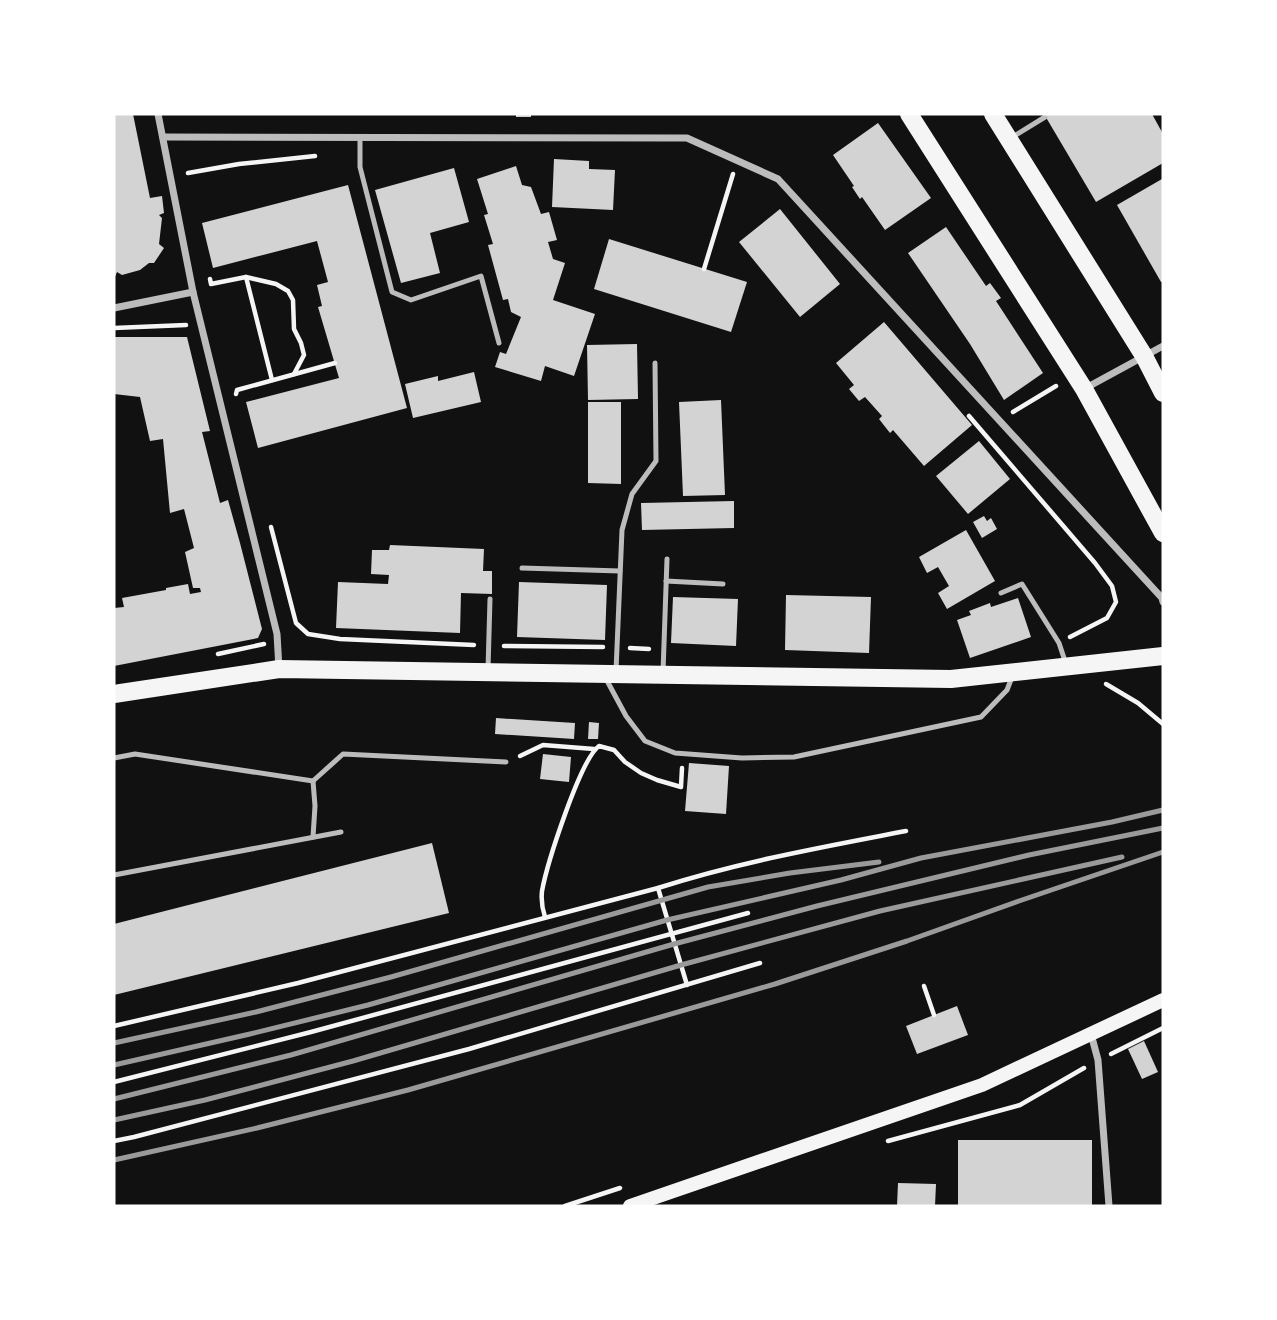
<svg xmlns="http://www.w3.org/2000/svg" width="1277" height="1320" font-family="Roboto,sans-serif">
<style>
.building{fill:#d3d3d3}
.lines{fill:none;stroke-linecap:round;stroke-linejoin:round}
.path{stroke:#f5f5f5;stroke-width:4.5}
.service{stroke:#bcbcbc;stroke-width:5}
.minor{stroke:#bcbcbc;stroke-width:7}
.secondary{stroke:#f5f5f5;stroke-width:14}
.primary{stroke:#f5f5f5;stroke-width:18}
.rail{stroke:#9a9a9a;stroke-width:5}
</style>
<rect width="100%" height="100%" fill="#111"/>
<g class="building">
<path d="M114,114H133L150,198L162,196L164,213L159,215L162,218L159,244L164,248L154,263H149L140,270L122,275L117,272L114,279Z"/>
<rect x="516" y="114" width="15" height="3"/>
<path d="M1044,114H1152L1163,134V163L1096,202Z"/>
<path d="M878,123L931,198L885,230L862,197L860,199L852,187L854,186L833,155Z"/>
<path d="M554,159L589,161V169L615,170L613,210L552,207Z"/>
<path d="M516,166L522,185L531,187L541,214L549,212L557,240L548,242L553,259L565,263L553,300L595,314L574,376L545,366L541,381L495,367L500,352L506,354L521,317L511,312L508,299L503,300L488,245L493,244L484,215L488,214L477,179Z"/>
<path d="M454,168L469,222L430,233L440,273L401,283L375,190Z"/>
<path d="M1162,179L1163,181V282H1161L1117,205Z"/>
<path d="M348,185L407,408L258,448L246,402L339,378L318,307L322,306L317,285L328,282L317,241L213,268L202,223Z"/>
<path d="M780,209L840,284L800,317L739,242Z"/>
<path d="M946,227L986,286L990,283L1001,298L996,301L1043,373L1004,400L970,344L908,253Z"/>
<path d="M609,239L747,282L731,332L594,289Z"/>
<path d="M884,322L972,425L924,466L893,430L890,433L879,419L882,416L865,397L859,401L849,389L854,385L836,363Z"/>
<path d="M114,337H187L210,431L202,432L220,503L228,500L240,543L262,629L258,638L114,666V608L124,607L122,598L166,590V588L188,584L190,594L201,592L200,588H193L185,552L194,548L184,509L170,513L163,439L150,441L140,397L114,394Z"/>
<path d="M637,344L638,399L588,400L587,345Z"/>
<path d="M474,372L481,402L413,418L405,384L438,376V381Z"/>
<path d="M721,400L725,495L683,496L679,402Z"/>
<path d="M588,402H621V484L588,483Z"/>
<path d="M979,441L1010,479L968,514L936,476Z"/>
<path d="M734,501V528L642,530L641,503Z"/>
<path d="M984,516L987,521L991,518L997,529L982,538L973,522Z"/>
<path d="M966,530L995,581L947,609L938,593L949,586L938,567L927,573L919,557Z"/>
<path d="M390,545L484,549L483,571H492V594L461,593L460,633L336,628L338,582L388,584L389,575L371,574L372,550H389Z"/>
<path d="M519,582L607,585L605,640L517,637Z"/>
<path d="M786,595L871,597L869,653L785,650Z"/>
<path d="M673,597L738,599L736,646L671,643Z"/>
<path d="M1018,598L1031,637L970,658L957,620L971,615L969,611L990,603L991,607Z"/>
<path d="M496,718L575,723L574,739L495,734Z"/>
<path d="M589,722L599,723L598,739H588Z"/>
<path d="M543,754L571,757L569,782L540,779Z"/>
<path d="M689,763L729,766L726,814L685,811Z"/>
<path d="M432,843L449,913L114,995V924Z"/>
<path d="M957,1006L968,1035L917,1054L906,1026Z"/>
<path d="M1144,1041L1158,1072L1142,1079L1128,1049Z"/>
<rect x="958" y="1140" width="134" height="66"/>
<path d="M898,1183L936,1184L935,1206H897Z"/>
</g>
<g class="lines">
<g class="path">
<path d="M188,173L239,164L315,156"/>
<path d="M704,269L733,174"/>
<path d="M246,277L276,284L288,291L293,300L294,329L301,343L304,355L294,374"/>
<path d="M210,279L211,284L246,277L272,380"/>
<path d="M114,328L186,325"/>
<path d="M236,394L237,390L335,363"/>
<path d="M1013,412L1056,386"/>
<path d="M969,416L1095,563L1112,586L1116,602L1107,618L1070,637"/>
<path d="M271,527L296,623L308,634L340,639L474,645"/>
<path d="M504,646L603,647"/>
<path d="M630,648L649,649"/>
<path d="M218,654L264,644"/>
<path d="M1106,684L1138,703L1163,724"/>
<path d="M520,756L543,745L594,749"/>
<path d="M658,888L687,985"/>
<path d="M545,917C542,908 541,900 542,891C547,864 580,760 599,746L614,750L625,762L641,773L657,780L681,787L682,768"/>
<path d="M924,986L934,1015"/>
<path d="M114,1026L298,983L658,888C739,862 823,847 906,831"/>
<path d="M1111,1054L1163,1028"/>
<path d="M114,1082L311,1032L748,913"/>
<path d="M114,1141L134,1137L469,1049L760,963"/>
<path d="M888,1141L1020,1105L1084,1068"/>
<path d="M565,1206L620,1188"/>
</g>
<g class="service">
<path d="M360,137V167L392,292L411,300L481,276L499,343"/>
<path d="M1011,138L1045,117"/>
<path d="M522,568L620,571"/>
<path d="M666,581L723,584"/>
<path d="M1001,593L1022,584L1059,643L1066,664"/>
<path d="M488,669L490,599"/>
<path d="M616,671L622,530L632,494L656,461L655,363"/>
<path d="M663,672L667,559"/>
<path d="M605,677L626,716L645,741L675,753L742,758L794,757L981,717L1007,690L1012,677"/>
<path d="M114,758L135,754L313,781L315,806L313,837"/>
<path d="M313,781L343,754L506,762"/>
<path d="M114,875L341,832"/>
</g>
<g class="minor">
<path d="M158,114L193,292L277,634L279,669"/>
<path d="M163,137L687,138L778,179L1162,598L1163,602"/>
<path d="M114,308L193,292"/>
<path d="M1084,389L1163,346"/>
<path d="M1091,1034L1098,1060L1109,1206"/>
</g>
<path class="secondary" d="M630,1206L982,1085L1163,1000"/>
<g class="primary">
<path d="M909,114L1084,389L1163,533"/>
<path d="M993,114L1144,356L1163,393"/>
<path d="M114,694L279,669L951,679L1163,656"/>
</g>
<g class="rail">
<path d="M114,1043L256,1012L391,977L708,887L790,873L879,862"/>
<path d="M114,1065L250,1034L368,1005L667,920L841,880L921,858L1112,822L1163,810"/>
<path d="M114,1099L291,1055L674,944L817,906L1029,855L1163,828"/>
<path d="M114,1120L205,1100L353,1061L681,965L880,911L1122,857"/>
<path d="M114,1160L257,1128L408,1090L775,984L907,941L1019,901L1163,852"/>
</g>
</g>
<rect width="1277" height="1320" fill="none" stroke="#ffffff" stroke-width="231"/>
</svg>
